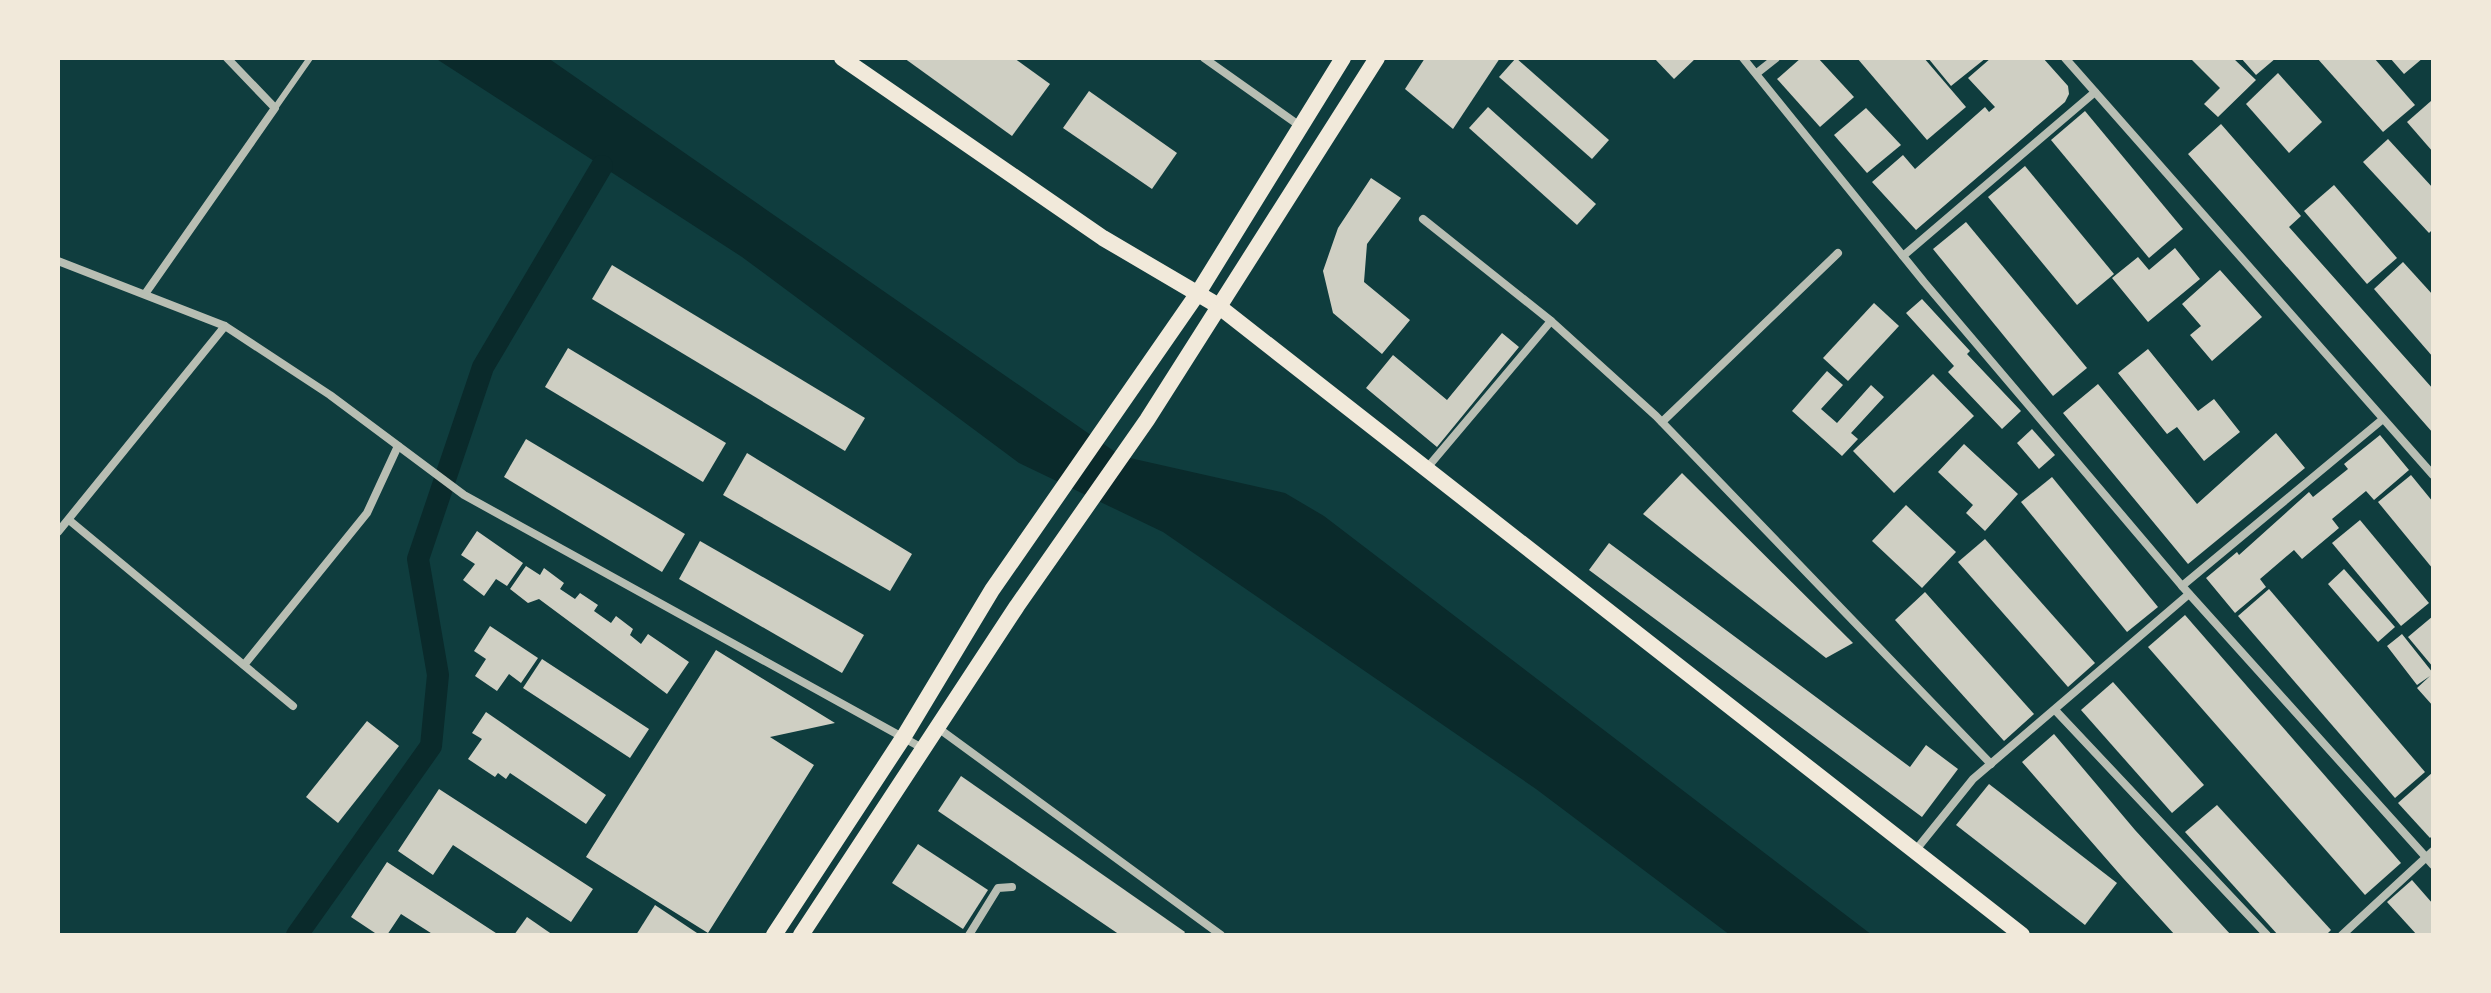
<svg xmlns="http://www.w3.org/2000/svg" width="2491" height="993" font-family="Spectral,serif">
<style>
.water{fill:#0a2a2b}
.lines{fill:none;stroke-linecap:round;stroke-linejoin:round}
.canal{stroke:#0a2a2b;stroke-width:22}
.building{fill:#cfcfc3}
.service{stroke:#b8beb3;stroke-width:6}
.minor{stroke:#b8beb3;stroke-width:8}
.secondary{stroke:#f1e9da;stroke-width:16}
</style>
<rect width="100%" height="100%" fill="#0f3d3e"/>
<path class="water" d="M435,58H548L1121,456L1285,493L1324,516L1872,935H1730L1536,789L1163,532L1019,463L742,257Z"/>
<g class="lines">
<path class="canal" d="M297,935L431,746L438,675L418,559L483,367L602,166"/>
</g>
<g class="building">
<path d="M904,58H1014L1050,84L1012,136Z"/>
<path d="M1425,58H1500L1453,129L1405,89Z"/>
<path d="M1516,58L1609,140L1592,159L1499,77Z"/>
<path d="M1654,58H1696L1674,79Z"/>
<path d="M1801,58H1818L1854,97L1820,127L1777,79Z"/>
<path d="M1857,58H1924L1966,107L1927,140Z"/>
<path d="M1928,58H1986L1951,86Z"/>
<path d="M1991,58H2043L2068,86L2069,94L2065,102L1916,230L1872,182L1903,155L1915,169L1985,107L1989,112L1995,107L1968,78Z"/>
<path d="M2190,58H2233L2256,80L2218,117L2204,104L2220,88Z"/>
<path d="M2241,58H2276L2256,75Z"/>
<path d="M2317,58H2374L2415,105L2383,132Z"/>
<path d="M2390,58H2423L2404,74Z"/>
<path d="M2278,73L2322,122L2289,153L2246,104Z"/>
<path d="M1089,91L1177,153L1152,189L1063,128Z"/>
<path d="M2431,101L2433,102V152L2407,122Z"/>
<path d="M1488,107L1596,204L1577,225L1469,128Z"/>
<path d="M1866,108L1901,145L1867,173L1834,135Z"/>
<path d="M2085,111L2183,229L2149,258L2051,140Z"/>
<path d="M2221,124L2301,216L2289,227L2433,389V433L2188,154Z"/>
<path d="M2388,139L2433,188V229L2429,233L2363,162Z"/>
<path d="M2025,166L2114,274L2077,305L1988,197Z"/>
<path d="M1371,178L1401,198L1367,244L1364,282L1410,320L1382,354L1333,313L1323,271L1338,228Z"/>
<path d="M2334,185L2397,258L2367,284L2304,211Z"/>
<path d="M1966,222L2087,368L2053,396L1933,249Z"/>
<path d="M2175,248L2200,279L2148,322L2112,278L2138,257L2149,270Z"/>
<path d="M2403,262L2433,295V357L2374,289Z"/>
<path d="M612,265L865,418L845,451L592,299Z"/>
<path d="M2220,270L2262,317L2212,361L2190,335L2201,326L2182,304Z"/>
<path d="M1922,299L1970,351L1967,354L2021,411L2002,429L1948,372L1954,366L1906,313Z"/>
<path d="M1874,303L1899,326L1848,381L1823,358Z"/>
<path d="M1502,333L1519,347L1437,447L1366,388L1393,355L1447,400Z"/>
<path d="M568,348L726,443L703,482L545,387Z"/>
<path d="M2148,349L2198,411L2214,399L2240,432L2204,461L2177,427L2167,434L2118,373Z"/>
<path d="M1827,371L1843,385L1821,409L1837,423L1871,385L1884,397L1851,433L1858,439L1842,456L1792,411Z"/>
<path d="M1933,374L1974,416L1894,493L1853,451Z"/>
<path d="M2098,384L2197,504L2276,433L2305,468L2188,564L2063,413Z"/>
<path d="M2032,429L2055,455L2039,469L2017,443Z"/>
<path d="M2380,435L2409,470L2374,500L2366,491L2332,519L2339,528L2302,559L2294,550L2260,579L2266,587L2235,613L2206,578L2237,552L2239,555L2309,492L2313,497L2348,469L2344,464Z"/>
<path d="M526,439L685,534L662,572L504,477Z"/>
<path d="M1964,444L2018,494L1985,531L1966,513L1973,505L1938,472Z"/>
<path d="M747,453L912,554L890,591L723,495Z"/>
<path d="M1682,473L1853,643L1826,658L1643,514Z"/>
<path d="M2411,475L2433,502V569L2378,502Z"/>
<path d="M2052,477L2158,607L2127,632L2021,502Z"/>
<path d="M1906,505L1956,552L1922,588L1872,541Z"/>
<path d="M2360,520L2429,603L2401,626L2332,543Z"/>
<path d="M477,531L523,563L507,586L496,579L484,596L463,580L475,564L461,555Z"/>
<path d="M1985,539L2095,663L2068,687L1958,562Z"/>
<path d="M700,541L864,635L842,673L679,579Z"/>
<path d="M1609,543L1910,767L1926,745L1958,769L1922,817L1589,570Z"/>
<path d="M526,566L540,575L544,568L564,583L560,589L575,599L580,593L598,605L594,611L611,623L616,616L633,629L630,635L641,644L648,634L689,662L667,694L539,599L528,603L510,589Z"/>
<path d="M2344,569L2395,627L2378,642L2328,584Z"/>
<path d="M2269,589L2425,772L2395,798L2238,616Z"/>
<path d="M1925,592L2034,714L2004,741L1895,620Z"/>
<path d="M2185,615L2401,863L2365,895L2148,647Z"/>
<path d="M2433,616V667L2408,637Z"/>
<path d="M490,626L538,658L521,683L509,674L497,691L475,676L486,659L474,651Z"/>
<path d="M2402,634L2433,673V706L2417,688L2430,676L2417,685L2387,646Z"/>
<path d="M716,650L835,723L770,737L814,765L708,933L586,857Z"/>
<path d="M542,659L649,729L630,758L523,688Z"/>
<path d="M2113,682L2204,785L2172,813L2081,710Z"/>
<path d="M486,712L606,795L586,824L510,773L506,779L498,773L495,777L468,759L482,739L472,733Z"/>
<path d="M367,721L399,746L338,823L306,797Z"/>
<path d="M2054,734L2135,830L2231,935H2175L2123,878L2022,762Z"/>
<path d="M2433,772V835L2430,838L2398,803Z"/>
<path d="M961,776L1185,932L1183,935H1120L938,811Z"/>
<path d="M1989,784L2117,883L2085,925L1956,825Z"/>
<path d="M439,789L593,889L571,922L453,845L433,875L398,851Z"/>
<path d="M2217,805L2331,930L2326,935H2278L2185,832Z"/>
<path d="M918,844L988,890L963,929L892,883Z"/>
<path d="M387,862L499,935H434L401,914L387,935H378L351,917Z"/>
<path d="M2412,880L2433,904V935H2417L2387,902Z"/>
<path d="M655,905L697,933L696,935H636Z"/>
<path d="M527,917L553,935H514Z"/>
</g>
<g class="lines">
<path class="service" d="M275,108L310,58"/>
<g class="minor">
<path d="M1204,58L1300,126"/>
<path d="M1743,58L1924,282L2182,586L2433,865"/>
<path d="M2065,58L2433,475"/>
<path d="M1757,73L1776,58"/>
<path d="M1423,219L1551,321"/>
<path d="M1903,256L2095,92"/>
<path d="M58,261L225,326L330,395L464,495L924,749"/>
<path d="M145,294L275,108L227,58"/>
<path d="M1662,422L1838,253"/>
<path d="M1427,468L1551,321L1656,416L1991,764"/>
<path d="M69,520L293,706"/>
<path d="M58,532L225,326"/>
<path d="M2182,586L2383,419"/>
<path d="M244,665L367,513L398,446"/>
<path d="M2055,710L2267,935"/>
<path d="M938,728L1221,935"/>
<path d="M1915,851L1973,779L2189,594"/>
<path d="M969,935L998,888L1012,887"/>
<path d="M2342,935L2433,851"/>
</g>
<g class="secondary">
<path d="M842,58L1103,238L1217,305L2022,935"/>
<path d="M774,935L903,738L992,590L1198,293L1343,58"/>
<path d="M801,935L1017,606L1147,420L1377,58"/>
</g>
</g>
<rect width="2491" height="993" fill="none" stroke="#f1e9da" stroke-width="120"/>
</svg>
